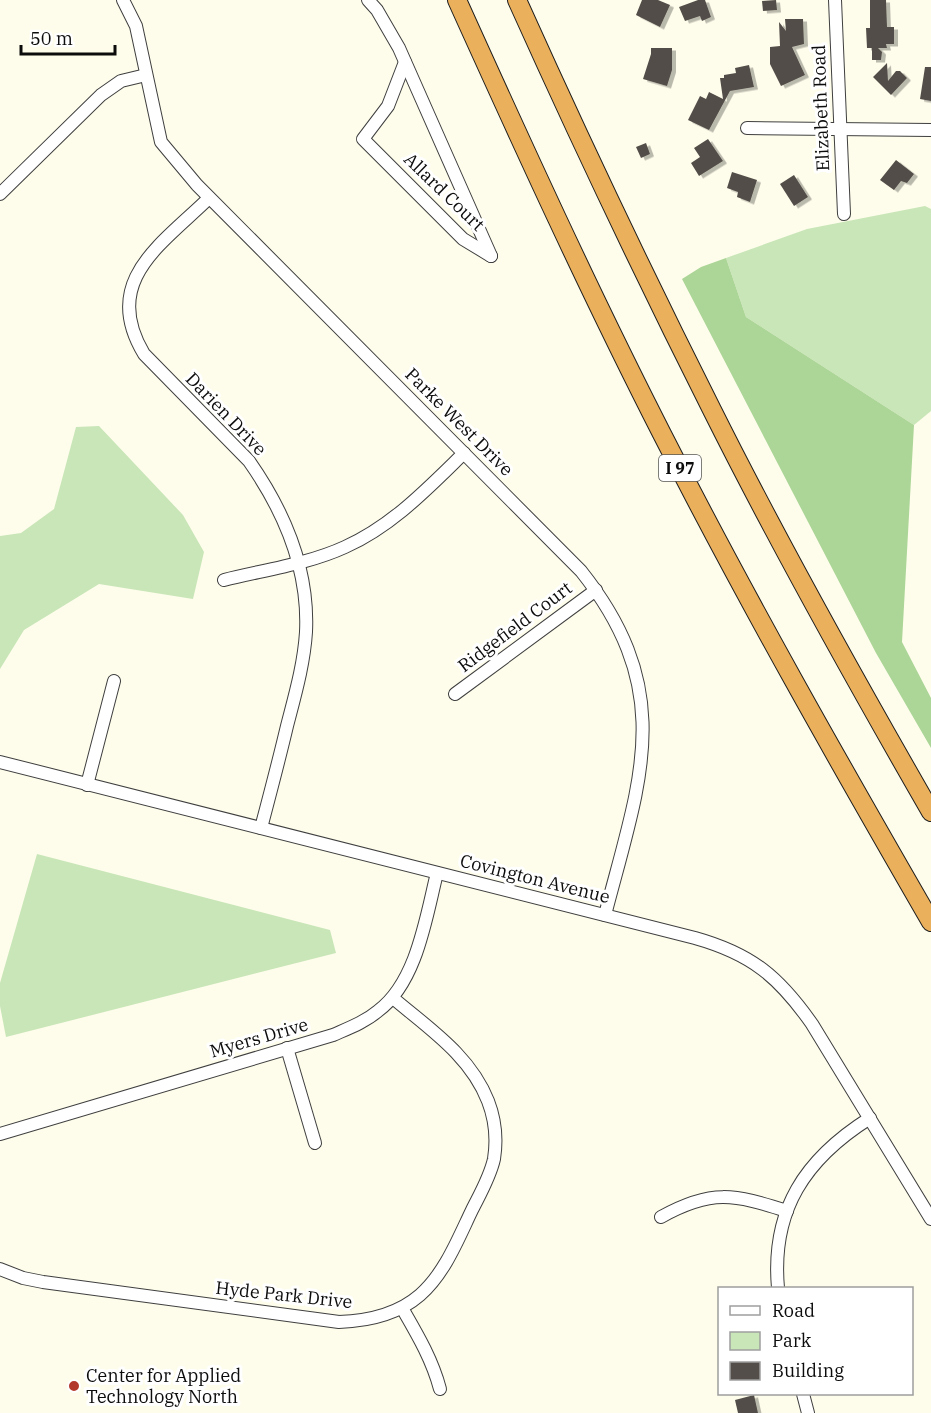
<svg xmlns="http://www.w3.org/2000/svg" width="931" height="1413" font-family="'IBM Plex Serif',serif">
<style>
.green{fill:#c9e6b8}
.forest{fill:#acd598}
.building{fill:#534e49;filter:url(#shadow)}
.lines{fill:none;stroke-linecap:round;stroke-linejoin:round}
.minor-casing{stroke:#3f3f3f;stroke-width:14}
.highway-casing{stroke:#1d1d1d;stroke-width:20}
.minor{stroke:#fff;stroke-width:12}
.highway{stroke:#ebb05c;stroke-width:18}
.poi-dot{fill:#b2382d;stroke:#fff;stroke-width:2}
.labels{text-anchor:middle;stroke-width:6;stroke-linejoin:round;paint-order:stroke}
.shield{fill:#fff;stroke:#555;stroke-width:1.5}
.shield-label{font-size:16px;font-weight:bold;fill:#0c0c0c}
.street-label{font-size:18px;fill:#0c0c0c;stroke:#fff}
.poi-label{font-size:18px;fill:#0c0c0c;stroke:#fff;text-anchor:start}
</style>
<defs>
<filter id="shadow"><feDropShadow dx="4" dy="2.5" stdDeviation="0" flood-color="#0004"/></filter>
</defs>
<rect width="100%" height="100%" fill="#fefdeb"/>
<g class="green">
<path d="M925,206L931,209V411L914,425L746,317L726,258L807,229Z"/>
<path d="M99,426L183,515L204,552L193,599L99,584L24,630L0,669V536L21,533L54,509L76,427Z"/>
<path d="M37,854L330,930L336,953L6,1037L0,1006V983Z"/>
</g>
<path class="forest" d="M726,258L746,317L914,425L902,642L931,698V748L876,653L682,279L701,267Z"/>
<g class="building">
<path d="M642,0H658L670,5L660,27L636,15Z"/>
<path d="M698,0H705L711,17L702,21L700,16L685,21L679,7Z"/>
<path d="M776,0L777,10L763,11L762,1Z"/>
<path d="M870,0H886L887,27H894V44H886L887,48H878L882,52L881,60H872V48H867L866,28H870Z"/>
<path d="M785,19H803L804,44L792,47L805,75L781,86L770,64V47L780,46L779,22L786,31Z"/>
<path d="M651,48H672V70L667,86L643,79L651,54Z"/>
<path d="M887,63L888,81L896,71H900L907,78L891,95L873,77Z"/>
<path d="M749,65L754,87L730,91L709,130L688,120L700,96L706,99L709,92L723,99L720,78H724V75L736,73L735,68Z"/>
<path d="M925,67H931V101L920,99Z"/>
<path d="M708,139L723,161L699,176L691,163L700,157L694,148Z"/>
<path d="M646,143L650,154L641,158L636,147Z"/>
<path d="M896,160L914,174L907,183L901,181L894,190L880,180Z"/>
<path d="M732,172L757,180L750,202L737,197L738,192L727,188Z"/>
<path d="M794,175L808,197L794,206L780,184Z"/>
<path d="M754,1395L758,1413H738L735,1400Z"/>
</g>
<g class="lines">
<defs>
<g id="minor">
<path d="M123,0L136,26L161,142L197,185L581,571C678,693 640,780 605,915"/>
<path d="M368,0L377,10L399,48L491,256"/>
<path d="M835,0L844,214"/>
<path d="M405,62L388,106L363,139L463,239L491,256"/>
<path d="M747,128L931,130"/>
<path d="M0,194L101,95L121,81L146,75"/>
<path d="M209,198C162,244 100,281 144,354L249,461C284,511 309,570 306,632C304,664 295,695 287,726C279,760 270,794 261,828"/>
<path d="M224,580C264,570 308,564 345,547C392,526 427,489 464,453"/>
<path d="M455,694L596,590"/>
<path d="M0,762L695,938C752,954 779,977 812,1024L931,1219"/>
<path d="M87,785L114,681"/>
<path d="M287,1048L315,1143"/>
<path d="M0,1134L333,1035C349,1028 365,1022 378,1011C417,982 426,917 437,873"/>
<path d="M661,1217C711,1189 734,1194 787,1211"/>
<path d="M0,1269L23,1278L43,1282L339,1322C368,1321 397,1315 420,1295C445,1273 458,1239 472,1210C480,1194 490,1177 494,1159C497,1140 495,1119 488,1101C470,1055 428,1028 393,998"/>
<path d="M778,1288C771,1210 805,1159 870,1118"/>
<path d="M402,1308C417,1334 432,1359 440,1389"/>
<path d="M803,1394L808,1413"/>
</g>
<g id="highway">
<path d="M457,0C523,146 589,291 662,434C746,599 838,761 931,922"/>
<path d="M517,0C579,138 644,275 712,410C780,546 855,680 931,812"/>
</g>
</defs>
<use href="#minor" class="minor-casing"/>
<use href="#highway" class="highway-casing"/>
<use href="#minor" class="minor"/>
<use href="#highway" class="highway"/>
</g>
<circle class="poi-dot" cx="74" cy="1386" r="6"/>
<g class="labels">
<rect class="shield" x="659" y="455" width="42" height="26" rx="4.5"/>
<g class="shield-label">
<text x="680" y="474">I 97</text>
</g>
<g class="street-label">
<text transform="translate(821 108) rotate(-92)" y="6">Elizabeth Road</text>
<text transform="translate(444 192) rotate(44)" y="6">Allard Court</text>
<text transform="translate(226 414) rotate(46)" y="6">Darien Drive</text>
<text transform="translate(459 422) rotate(45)" y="6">Parke West Drive</text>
<text transform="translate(515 627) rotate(-37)" y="6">Ridgefield Court</text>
<text transform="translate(535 879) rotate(14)" y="6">Covington Avenue</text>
<text transform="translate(259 1038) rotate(-16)" y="6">Myers Drive</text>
<text transform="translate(284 1295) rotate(6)" y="6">Hyde Park Drive</text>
</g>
<g class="poi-label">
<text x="86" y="1382">Center for Applied<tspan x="86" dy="21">Technology North</tspan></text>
</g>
</g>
<rect x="718" y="1287" width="195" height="108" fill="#ffffff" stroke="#9e9e9e" stroke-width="1.5"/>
<rect x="730" y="1306" width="30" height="9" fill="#ffffff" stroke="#9e9e9e" stroke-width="1.5"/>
<text x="772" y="1317" font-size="18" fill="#0c0c0c">Road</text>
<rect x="730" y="1332" width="30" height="18" fill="#c9e6b8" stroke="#9e9e9e" stroke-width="1.5"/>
<text x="772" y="1347" font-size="18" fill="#0c0c0c">Park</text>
<rect x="730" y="1362" width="30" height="18" fill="#534e49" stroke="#9e9e9e" stroke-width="1.5"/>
<text x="772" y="1377" font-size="18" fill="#0c0c0c">Building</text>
<path d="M21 45v9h94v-9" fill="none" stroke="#0c0c0c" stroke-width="3"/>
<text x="30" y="45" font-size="18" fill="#0c0c0c" stroke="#ffffff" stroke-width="4.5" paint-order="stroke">50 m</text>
</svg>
